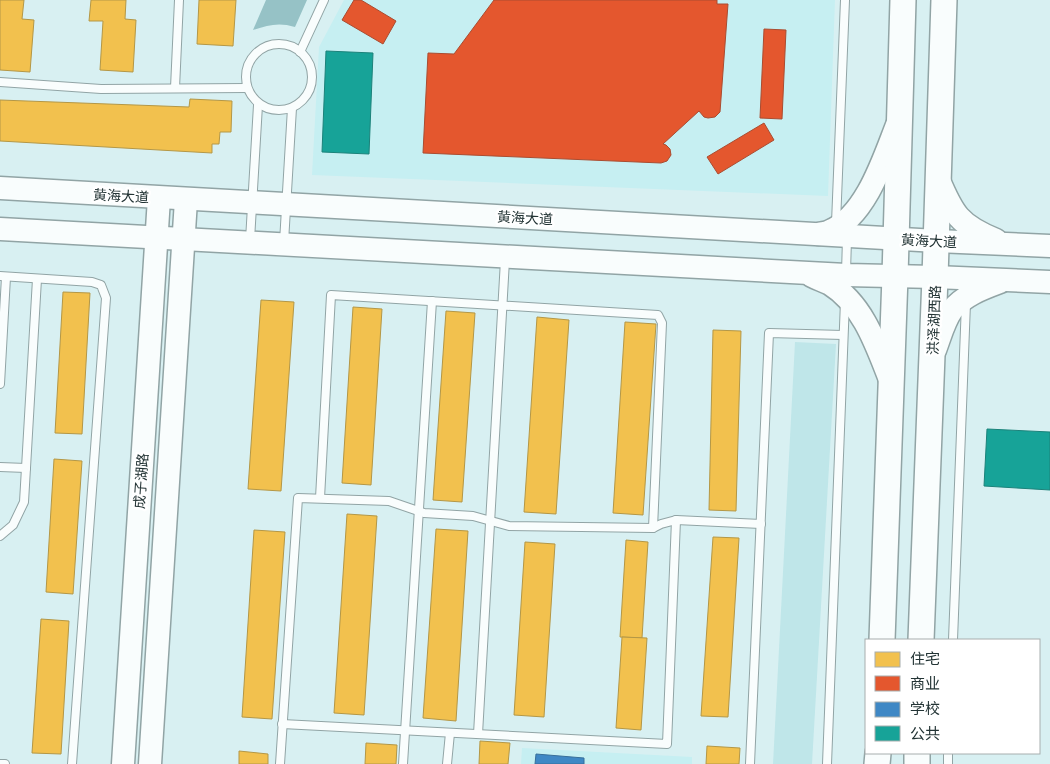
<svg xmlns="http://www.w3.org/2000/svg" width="1050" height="764" font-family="'IBM Plex Serif','Noto Sans SC',serif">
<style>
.built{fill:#c6eff2}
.green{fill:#bfe6e9}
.water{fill:#96c2c6}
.homes{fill:#f2c14e;stroke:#b49746}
.shops{fill:#e4572e;stroke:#aa4c30}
.schools{fill:#3f88c5;stroke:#376f9a}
.public{fill:#17a398;stroke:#1b827a}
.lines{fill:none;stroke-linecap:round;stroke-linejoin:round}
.lane-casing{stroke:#91a4a5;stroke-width:10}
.secondary-casing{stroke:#91a4a5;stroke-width:25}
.primary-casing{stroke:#91a4a5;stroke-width:28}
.lane{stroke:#f9fdfd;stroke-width:8}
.secondary{stroke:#f9fdfd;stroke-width:22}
.primary{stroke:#f9fdfd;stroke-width:25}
.labels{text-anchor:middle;stroke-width:5;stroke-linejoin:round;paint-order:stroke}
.street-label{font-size:14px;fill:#233435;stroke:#fff}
</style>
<rect width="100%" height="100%" fill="#d8f0f2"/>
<g class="built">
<path d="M344,0H835L828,196L312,175L319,47Z"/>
<path d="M522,748L692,757V764H521Z"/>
</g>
<path class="green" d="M795,342L836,344L812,764H773Z"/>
<path class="water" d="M266,0H307L295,27C279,22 268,25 253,30Z"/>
<g class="homes">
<path d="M0,0H24L22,19L34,20L30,72L0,70Z"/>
<path d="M91,0H126L125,19L136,20L133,72L100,70L103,21H89Z"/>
<path d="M199,0H236L233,46L197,44Z"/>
<path d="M190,99L232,101L231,132H220L219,144H212V153L0,141V100L189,107Z"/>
<path d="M63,292L90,293L82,434L55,433Z"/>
<path d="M261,300L294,302L281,491L248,489Z"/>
<path d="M353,307L382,309L371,485L342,483Z"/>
<path d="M446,311L475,313L462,502L433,500Z"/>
<path d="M537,317L569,320L556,514L524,512Z"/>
<path d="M625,322L656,324L643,515L613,513Z"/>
<path d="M713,330L741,331L736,511L709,510Z"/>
<path d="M54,459L82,461L73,594L46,592Z"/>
<path d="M347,514L377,516L364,715L334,713Z"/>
<path d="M436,529L468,531L456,721L423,718Z"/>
<path d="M254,530L285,532L272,719L242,717Z"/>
<path d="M713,537L739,538L728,717L701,716Z"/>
<path d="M626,540L648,542L642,638L620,637Z"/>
<path d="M525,542L555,544L544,717L514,715Z"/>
<path d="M41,619L69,621L61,754L32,753Z"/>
<path d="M622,637L647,638L641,730L616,728Z"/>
<path d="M480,741L510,743L508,764H479Z"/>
<path d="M366,743L397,745L396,764H365Z"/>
<path d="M707,746L740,748L739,764H706Z"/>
<path d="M239,751L268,754V764H239Z"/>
</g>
<g class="shops">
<path d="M354,0H361L396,21L383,44L342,20Z"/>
<path d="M494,0H717V4H728L720,112L715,117L708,118L704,117L699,111L663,144L666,145L670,149L671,155L667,161L661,163L423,153L428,53L454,54Z"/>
<path d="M764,29L786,30L782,119L760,118Z"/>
<path d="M764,123L774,140L718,174L707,157Z"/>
</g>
<path class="schools" d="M536,754L584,758V764H535Z"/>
<g class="public">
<path d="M326,51L373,53L369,154L322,152Z"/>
<path d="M987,429L1050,432V490L984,486Z"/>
</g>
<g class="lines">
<defs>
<g id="lane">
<circle cx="279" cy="77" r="33"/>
<path d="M300,52L324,0"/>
<path d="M0,82L101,89L247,88"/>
<path d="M175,88L179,0"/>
<path d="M836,223L845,0"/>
<path d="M250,240L258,105"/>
<path d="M284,242L292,108"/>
<path d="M846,272L847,239"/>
<path d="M0,276L92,282L101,285L106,298L72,764"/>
<path d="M0,384L6,277"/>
<path d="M0,467L26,468"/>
<path d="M320,498L331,295L658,315L662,323L653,528"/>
<path d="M0,536L13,525L24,502L37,279"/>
<path d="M953,640L966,303"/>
<path d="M282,724L667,744L676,520"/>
<path d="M478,734L505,260"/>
<path d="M0,764H5"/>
<path d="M280,764L298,498L389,501L424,513L473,516L509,526L653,528L661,524L676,520L761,524"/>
<path d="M403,764L432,301"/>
<path d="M447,764L450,733"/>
<path d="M750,764L769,333L843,335"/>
<path d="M827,764L845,301"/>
<path d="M948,764V753"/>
</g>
<g id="secondary">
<path d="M938,178C953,214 959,225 996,240"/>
<path d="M0,188L937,241L1050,246"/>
<path d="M0,229L846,275L935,277L1050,282"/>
<path d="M819,234C822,233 827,233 830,231C866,216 884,158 897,125"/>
<path d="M812,276C818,279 824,281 830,284C864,305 877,347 891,382"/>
<path d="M935,350C940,337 944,321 952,310C964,295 984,288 1000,282"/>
<path d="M123,764L159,198"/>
<path d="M150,764L186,200"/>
</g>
<g id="primary">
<path d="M882,640L895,276L903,0"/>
<path d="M921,640L935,277L944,0"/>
<path d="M877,764L878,753"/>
<path d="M917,764V753"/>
</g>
</defs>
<use href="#lane" class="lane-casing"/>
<use href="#secondary" class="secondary-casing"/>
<use href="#primary" class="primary-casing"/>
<use href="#lane" class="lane"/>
<use href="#secondary" class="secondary"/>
<use href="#primary" class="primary"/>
</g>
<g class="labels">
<g class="street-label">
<text transform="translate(121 196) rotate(3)" y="5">黄海大道</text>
<text transform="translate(525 218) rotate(3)" y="5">黄海大道</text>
<text transform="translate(929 241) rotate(3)" y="5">黄海大道</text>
<text transform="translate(934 320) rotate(-88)" y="5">洪泽湖西路</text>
<text transform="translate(141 481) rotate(-86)" y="5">成子湖路</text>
</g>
</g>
<rect x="865" y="639" width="175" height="115" fill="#ffffff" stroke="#a7aeae"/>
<rect x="875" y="652" width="25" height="15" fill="#f2c14e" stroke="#a7aeae"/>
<text x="910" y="664" font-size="15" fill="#233435">住宅</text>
<rect x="875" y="676" width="25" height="15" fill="#e4572e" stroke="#a7aeae"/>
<text x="910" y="689" font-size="15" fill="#233435">商业</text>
<rect x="875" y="702" width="25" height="15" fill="#3f88c5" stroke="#a7aeae"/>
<text x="910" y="714" font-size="15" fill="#233435">学校</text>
<rect x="875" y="726" width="25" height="15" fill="#17a398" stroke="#a7aeae"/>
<text x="910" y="739" font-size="15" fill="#233435">公共</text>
</svg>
